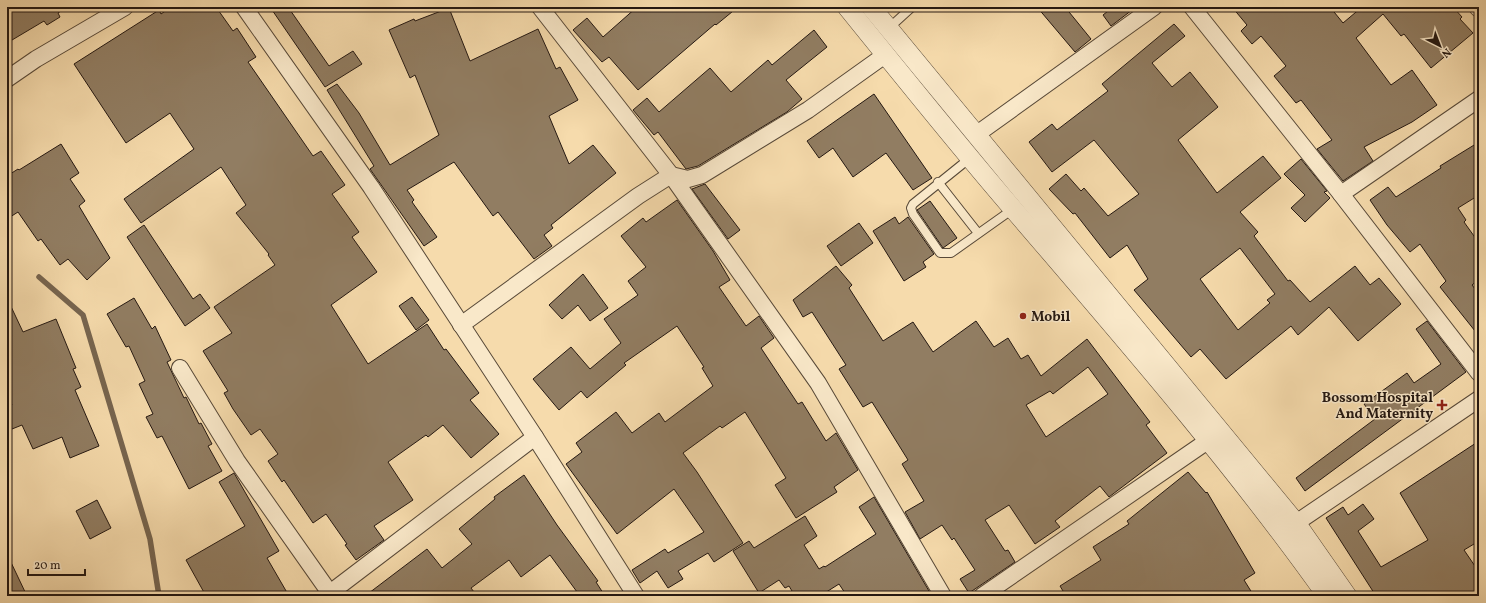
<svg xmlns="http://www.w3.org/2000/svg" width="1486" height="603" font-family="Vollkorn,serif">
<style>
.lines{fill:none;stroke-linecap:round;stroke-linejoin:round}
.stream{stroke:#77654f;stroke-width:5.5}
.building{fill:#917d62;stroke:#241812;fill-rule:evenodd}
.service-casing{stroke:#584938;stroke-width:10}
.minor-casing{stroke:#584938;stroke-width:18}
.tertiary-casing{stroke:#584938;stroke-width:20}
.service{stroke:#f9e8c9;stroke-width:8}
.minor{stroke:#f9e8c9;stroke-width:16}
.tertiary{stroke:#f9e8c9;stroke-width:19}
.poi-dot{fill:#8f2418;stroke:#f9e8c9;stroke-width:1.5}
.labels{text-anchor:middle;stroke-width:3;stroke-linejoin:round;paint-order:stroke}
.poi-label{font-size:14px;font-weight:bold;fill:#241812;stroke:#f9e8c9;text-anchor:start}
</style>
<rect width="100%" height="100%" fill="#f6dbac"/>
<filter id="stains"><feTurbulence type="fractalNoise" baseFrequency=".005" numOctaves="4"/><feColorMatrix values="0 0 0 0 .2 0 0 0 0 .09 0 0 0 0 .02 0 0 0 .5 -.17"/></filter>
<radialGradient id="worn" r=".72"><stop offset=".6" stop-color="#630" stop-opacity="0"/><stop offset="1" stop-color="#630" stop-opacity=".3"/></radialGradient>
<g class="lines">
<path class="stream" d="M39,277L83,315L150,539L159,596"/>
</g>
<g class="building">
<path d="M7,7H67L58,13L60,17L47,25L44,21L7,43Z"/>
<path d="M171,7H216L233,31L237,28L256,57L248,62L313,156L321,151L345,185L332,194L359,232L352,237L377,272L331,305L368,364L427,324L444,350L446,349L479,393L470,400L499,434L471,458L443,425L428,437L426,435L388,462L413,500L374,526L384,540L356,560L345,545L347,544L326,514L313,523L284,480L282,482L268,461L278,454L260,429L251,435L233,409L224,393L228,391L203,351L232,333L214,307L275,265L268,255L269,254L236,213L246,205L221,167L141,223L124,199L194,149L170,113L126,143L74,64L159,10L161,14Z"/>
<path d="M270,7H288L329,66L353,51L362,64L325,87Z"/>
<path d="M637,7H738L716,25L715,24L638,90L609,57L602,62L573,30L587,18L603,37Z"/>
<path d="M1037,7H1065L1091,39L1075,52Z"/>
<path d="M1113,7H1136L1111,26L1103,15Z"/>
<path d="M1232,7H1330L1343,23L1362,7H1453L1462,17L1460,19L1473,33L1431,68L1404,34L1401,36L1383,14L1356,38L1391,85L1412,70L1437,105L1412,122L1364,147L1373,161L1343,181L1317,149L1332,140L1301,100L1296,103L1274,76L1286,66L1261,36L1252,44L1241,31L1247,25Z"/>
<path d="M449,8L470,61L538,29L556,69L560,67L578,100L549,116L569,164L593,145L616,173L551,225L553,228L544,235L552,246L534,259L498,212L493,216L454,162L407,190L414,200L412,202L437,237L424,246L370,169L374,166L327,90L337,84L359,113L390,165L439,135L415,75L410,78L389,30L414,19L415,21Z"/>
<path d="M1174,24L1185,36L1152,63L1172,87L1190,72L1218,107L1178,140L1217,193L1263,156L1281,178L1240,212L1258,232L1254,236L1288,281L1290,280L1310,302L1355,266L1370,285L1379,278L1401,304L1358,341L1329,307L1298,335L1291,326L1226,379L1200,349L1191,357L1134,290L1148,279L1127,245L1110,258L1075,213L1073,214L1049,189L1066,174L1081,191L1084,188L1108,216L1139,194L1094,140L1052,172L1029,142L1052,124L1057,130L1108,91L1102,84ZM1240,248L1275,294L1267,300L1270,303L1238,330L1200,279Z"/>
<path d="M814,30L827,47L786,80L802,99L787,112L698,166L686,169L658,132L654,135L633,110L647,98L659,112L710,68L731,92L768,60L772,65Z"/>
<path d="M874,94L932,178L913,190L886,153L853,177L833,148L819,158L807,141Z"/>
<path d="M1479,142V195L1458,208L1466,220L1464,222L1479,243V279L1472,285L1479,294V336L1440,287L1446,281L1420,244L1410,252L1387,225L1370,200L1388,187L1396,197L1441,168L1440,166Z"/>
<path d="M61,144L79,173L70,179L85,201L79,206L110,258L87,280L68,259L60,265L41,239L38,241L18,212L7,219V176L18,169L19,170Z"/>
<path d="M1301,159L1327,191L1324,192L1330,198L1305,222L1291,208L1305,195L1284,174Z"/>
<path d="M705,184L740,230L728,239L692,189Z"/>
<path d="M677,200L713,251L730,280L719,287L746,326L759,316L774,338L761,348L798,404L802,402L826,441L836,433L858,470L834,487L837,492L796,518L775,485L786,478L745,412L722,428L720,426L683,453L697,472L743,543L714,562L708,553L678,571L683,579L668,588L657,571L640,583L632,570L665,549L668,553L704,532L674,489L617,534L566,464L582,452L576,443L616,412L632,433L659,413L665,422L713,386L702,368L704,367L677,326L624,363L626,365L587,398L581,391L559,410L533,379L571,347L590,369L621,343L604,319L638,295L628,281L646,267L621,236L643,218L646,222Z"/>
<path d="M930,201L957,238L943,248L917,210Z"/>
<path d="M895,217L899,224L908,217L934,254L923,262L926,267L904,281L873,231Z"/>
<path d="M859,223L873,243L841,266L827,246Z"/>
<path d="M144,225L193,299L200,294L210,308L185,326L127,237Z"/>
<path d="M836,266L852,285L849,288L883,341L913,322L933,352L976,321L994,347L1008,338L1021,359L1028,355L1041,376L1087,339L1150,422L1146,425L1167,453L1109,497L1100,486L1055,521L1060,527L1035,544L1009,505L985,520L1005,551L1008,550L1015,562L969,593L960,579L975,570L954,538L952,540L942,525L920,539L905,512L924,501L902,464L908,460L872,402L863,407L839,369L846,365L812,312L803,317L793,300ZM1088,367L1108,394L1046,437L1026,405L1050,391L1053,394Z"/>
<path d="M583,274L608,308L590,321L578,305L562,319L549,305Z"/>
<path d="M412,297L429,320L416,330L399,306Z"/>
<path d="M7,298L23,332L56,319L76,368L73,369L81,387L75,390L99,446L70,458L62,437L33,449L22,425L7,431V407L12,405L7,394Z"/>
<path d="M134,298L152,329L155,326L171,360L167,362L184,398L186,397L199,424L201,423L212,444L208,446L222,471L189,489L162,436L157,438L146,417L153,414L139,384L145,381L129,346L126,347L107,314Z"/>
<path d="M1427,321L1466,372L1305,491L1296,478L1375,419L1364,404L1407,373L1414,383L1441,364L1416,329Z"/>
<path d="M1479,441V541L1464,550L1479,572V590L1470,596H1376L1326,518L1343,507L1348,515L1363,504L1374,519L1358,531L1381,567L1428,540L1400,493Z"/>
<path d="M1188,472L1206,493L1207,492L1255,573L1244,580L1254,596H1066L1060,586L1101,560L1093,547L1129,524L1127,521Z"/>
<path d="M234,473L279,551L267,558L289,596H206L186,560L245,526L219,482Z"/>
<path d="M524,475L557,525L598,581L596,582L605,596H580L550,555L521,577L509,560L471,588L477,596H365L427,549L442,568L472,544L459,529L495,499L494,497Z"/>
<path d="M874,497L929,591L922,596H847L839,584L820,596H795L789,586L785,588L779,580L759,593L733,551L749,541L754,548L805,516L817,536L804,545L819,569L824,566L825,567L876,534L859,507Z"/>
<path d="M97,500L111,528L90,539L76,511Z"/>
<path d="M7,554L27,596H7Z"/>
</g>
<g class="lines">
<defs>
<g id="service">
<path d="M889,28L912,7"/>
<path d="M970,158L913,204L911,208L913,214L940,253H951L1013,209"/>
<path d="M938,182L978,233"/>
</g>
<g id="minor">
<path d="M244,7L371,187L535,437L636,596"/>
<path d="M540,7L671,175L818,383L943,596"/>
<path d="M1192,7L1341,194L1479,99"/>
<path d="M1477,7L1479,9"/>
<path d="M7,79L36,59L125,7"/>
<path d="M977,134L1154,7"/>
<path d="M1341,194L1479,373"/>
<path d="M461,325L638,196L671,175L688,179L702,175L808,110L885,55"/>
<path d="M180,368L237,461L332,596"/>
<path d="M1296,523L1479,399"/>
<path d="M330,593L535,437"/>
<path d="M982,596L1209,440"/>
</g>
<g id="tertiary">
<path d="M847,7C902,75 957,144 1014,210C1122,336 1231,461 1327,596"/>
<path d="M871,7L1296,523L1347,596"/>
</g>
</defs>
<use href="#service" class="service-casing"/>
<use href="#minor" class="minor-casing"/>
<use href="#tertiary" class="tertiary-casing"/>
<use href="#service" class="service"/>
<use href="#minor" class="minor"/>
<use href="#tertiary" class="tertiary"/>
</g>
<g class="poi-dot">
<circle cx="1023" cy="316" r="4"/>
<path d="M1440 399h4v4h4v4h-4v4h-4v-4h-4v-4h4z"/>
</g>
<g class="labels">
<g class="poi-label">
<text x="1031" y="321">Mobil</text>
<text x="1433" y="402" text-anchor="end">Bossom Hospital<tspan x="1433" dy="16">And Maternity</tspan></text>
</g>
</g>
<rect width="1486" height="603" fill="none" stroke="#f6dbac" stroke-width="24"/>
<rect x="8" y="8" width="1470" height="587" fill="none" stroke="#241812" stroke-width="2"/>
<rect x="12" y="12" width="1462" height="579" fill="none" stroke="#241812"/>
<g transform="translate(1440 46) rotate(138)" stroke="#f9e8c9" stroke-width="3" paint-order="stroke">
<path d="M0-3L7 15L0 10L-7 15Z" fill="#241812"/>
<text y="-6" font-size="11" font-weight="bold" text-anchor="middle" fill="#241812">N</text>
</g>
<path d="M28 569v6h57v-6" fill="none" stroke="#241812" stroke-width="2"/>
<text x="34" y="569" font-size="12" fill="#241812" stroke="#f9e8c9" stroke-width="3" paint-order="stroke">20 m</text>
<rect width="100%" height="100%" filter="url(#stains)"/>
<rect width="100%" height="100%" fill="url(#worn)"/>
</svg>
